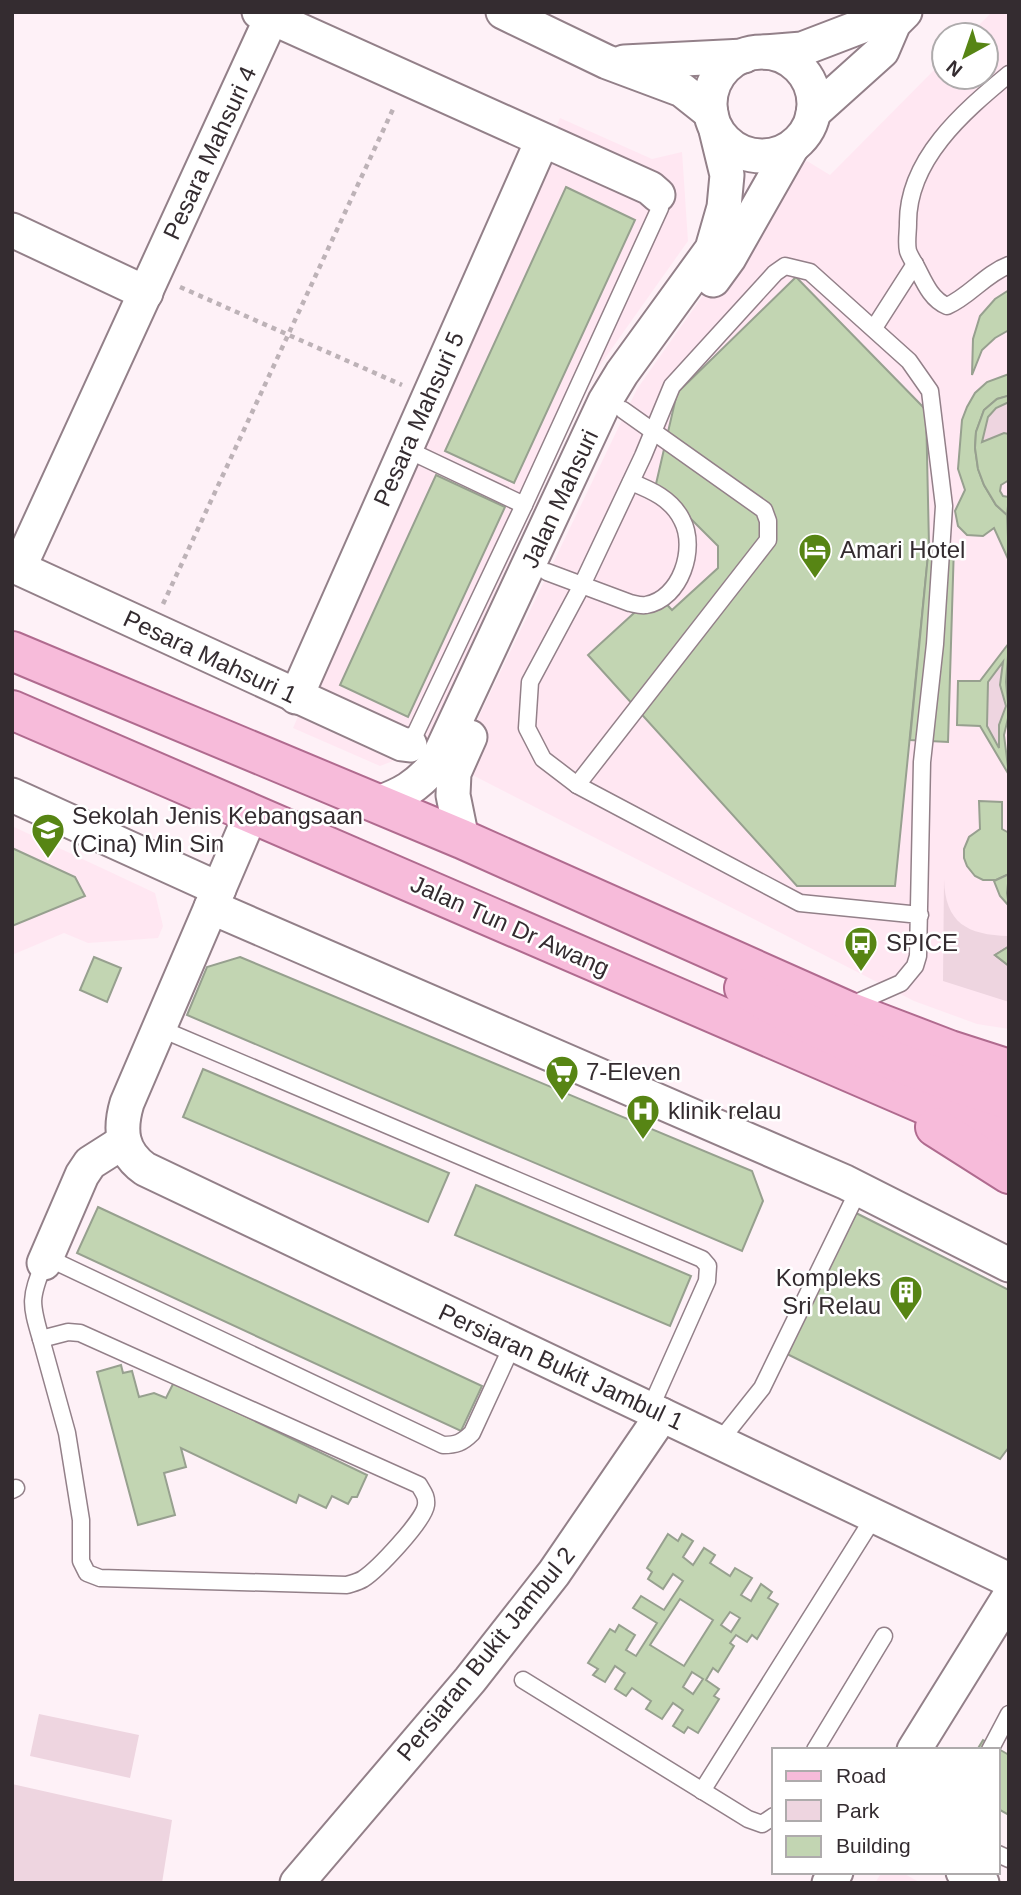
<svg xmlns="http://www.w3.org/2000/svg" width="1021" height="1895" font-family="Helvetica,sans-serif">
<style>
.built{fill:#ffe7f2}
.green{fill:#eed5e0}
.building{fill:#c2d5b2;stroke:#97a08f;stroke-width:2;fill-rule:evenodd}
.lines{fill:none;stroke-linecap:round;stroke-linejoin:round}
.lane-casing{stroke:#938089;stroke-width:19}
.street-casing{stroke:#938089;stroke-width:37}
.primary-casing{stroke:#b06b8f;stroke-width:42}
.path{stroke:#bdb2b7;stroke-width:4.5;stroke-dasharray:5 5;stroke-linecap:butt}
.lane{stroke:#fff;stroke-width:16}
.street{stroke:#fff;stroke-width:33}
.primary{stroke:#f7bbda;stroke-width:38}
.labels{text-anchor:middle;stroke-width:5;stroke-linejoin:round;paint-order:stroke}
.street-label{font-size:24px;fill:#342c30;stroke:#fff}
.poi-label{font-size:24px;fill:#342c30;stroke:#fff;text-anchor:start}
</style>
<rect width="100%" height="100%" fill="#fef1f7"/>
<g class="built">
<path d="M992,12H1009V1029L977,1024L914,1001L455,766L637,389L778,189L807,161L830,175L944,60V77H986V35H969Z"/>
<path d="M560,118L652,159L682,152L688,241L593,375L424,749L380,766L293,728Z"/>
<path d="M12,826L155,893L163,926L158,938L88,943L64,933L12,955Z"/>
<path d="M882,1872H901L921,1883H875Z"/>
</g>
<g class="green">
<path d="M1009,402V434L1004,433L982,442C986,424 988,408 1009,402Z"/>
<path d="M1002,661L1000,685L1006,706L999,725V748L987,726L988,682Z"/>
<path d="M944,879C945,923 967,935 1009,936V947L996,955L1009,966V1002L943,981Z"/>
<path d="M39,1714L139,1735L130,1778L30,1756Z"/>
<path d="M12,1784L172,1820L162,1883H12Z"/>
</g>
<g class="building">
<path d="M566,187L635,220L514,483L445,451Z"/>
<path d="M796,277L926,410L929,545L895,886H797L588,655L656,593L672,610L718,568V546L656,484L677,393Z"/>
<path d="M1009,290V330L995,338L982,350L972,375L973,339L980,316L995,299Z"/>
<path d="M1009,374V396L997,399L984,410L976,432L975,448L978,469L984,485L996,505L1007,515L1009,561L994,528L983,536L967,535L958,526L955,511L965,490L958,469L962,420L967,407L975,393L987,382Z"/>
<path d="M1007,396H1009V402L996,408L988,417L982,442L1004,433L1009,434V480L1001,485L1000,491L1003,496L1009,497L1007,515L996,505L984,485L978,469L975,448L976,432L984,410L997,399Z"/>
<path d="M436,475L505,507L408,717L340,685Z"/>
<path d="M929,545H954L948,742L910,740Z"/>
<path d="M1009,643L1006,682L1009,714L1004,735L1009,775L980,726L957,725L958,681H980ZM1003,662L1000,685L1006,706L999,725V748L987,726L988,682Z"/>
<path d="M979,801L1002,802V829L1009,833V874L996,880H983L975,876L967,866L964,858V849L969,837L980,829Z"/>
<path d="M12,848L75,877L85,896L12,926Z"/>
<path d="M1009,874L1007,893L1009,906L1000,896L994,881Z"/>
<path d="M1008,947H1009V966L995,955Z"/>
<path d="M1008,947H1009V966L995,955Z"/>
<path d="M94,957L121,968L107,1002L80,990Z"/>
<path d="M240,957L752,1171L763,1201L742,1251L187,1015L207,967Z"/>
<path d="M203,1069L449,1173L428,1222L183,1117Z"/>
<path d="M476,1185L691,1276L670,1326L455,1235Z"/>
<path d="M98,1207L482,1386L461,1431L77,1253Z"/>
<path d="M856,1213L1009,1290V1447L1000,1459L787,1354Z"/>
<path d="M121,1365L123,1373L132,1371L139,1397L154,1393L166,1398L174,1382L367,1475L357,1497H352L348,1504L332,1496L326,1508L299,1495L296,1503L181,1448L186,1467L164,1473L175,1515L138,1525L97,1372Z"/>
<path d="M668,1534L678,1541L682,1534L693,1541L683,1557L693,1565L704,1548L715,1555L710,1563L730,1576L735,1568L752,1578L741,1595L751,1601L761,1584L772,1592L768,1598L778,1604L757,1639L752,1635L747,1642L736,1635L730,1643L734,1646L718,1672L713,1668L706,1680L719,1689L714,1696L719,1699L698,1733L688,1727L684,1733L673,1726L683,1710L673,1703L662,1719L646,1709L651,1701L632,1688L626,1696L615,1689L625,1673L615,1666L605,1682L593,1675L598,1669L588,1663L610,1629L615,1632L619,1625L635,1635L626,1650L636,1656L657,1623L633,1608L641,1596L664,1610L683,1581L673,1574L663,1589L648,1579L652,1572L647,1568ZM680,1599L713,1620L684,1666L650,1645ZM730,1612L740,1618L731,1632L721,1625ZM692,1672L703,1679L693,1694L683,1687Z"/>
<path d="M983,1740L1009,1755V1815L998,1809V1750H977Z"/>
</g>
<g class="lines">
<defs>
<g id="lane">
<path d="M1009,74C963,112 907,160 908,224C908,232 906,243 908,251C910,257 915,264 918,270C925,284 932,300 947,306C970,296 985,274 1009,265"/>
<path d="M874,328L915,264"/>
<path d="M406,449L524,505"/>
<path d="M547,572L630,603C635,604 641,606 646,605C681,599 697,548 682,520C672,499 651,490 631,482"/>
<path d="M410,745L524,505L660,208L658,195"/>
<path d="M577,785L768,540V521L764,510L623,410"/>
<path d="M849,1006L901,983L915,966L918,956L922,762L935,644L944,506L930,391L909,361L810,272L785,266L775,273L672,386L643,456L582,585L530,682L527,728L543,759L577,785L800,903L920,915"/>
<path d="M159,1028L702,1259L708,1266L707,1281L650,1409"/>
<path d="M46,1257L443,1445C456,1445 462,1443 472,1433L513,1344"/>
<path d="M68,1332L80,1333L419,1485C423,1492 427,1496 426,1505C424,1521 377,1570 363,1579C358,1582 353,1583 347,1585L100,1578L87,1573L81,1561V1520L67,1433L41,1339Z"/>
<path d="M41,1339C30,1302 30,1298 44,1263"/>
<path d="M719,1442L762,1388L859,1189"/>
<path d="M12,1490L16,1488"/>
<path d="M523,1680L748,1819L762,1824L774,1816"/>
<path d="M815,1750L884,1636"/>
<path d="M990,1750L1009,1714"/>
<path d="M702,1791L874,1517"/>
<path d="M998,1854L1009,1859"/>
</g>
<g id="street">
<path d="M259,12L650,188L658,195"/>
<path d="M503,12L607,62L682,90L711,113"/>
<path d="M765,52L802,49L870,23H894"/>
<circle cx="762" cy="104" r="52"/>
<path d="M624,62L744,56"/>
<path d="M813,113L882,51L894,23L905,12"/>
<path d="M12,230L146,293"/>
<path d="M713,280L729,258L792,147"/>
<path d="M12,565L402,744L410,745"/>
<path d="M19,568L274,12"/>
<path d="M296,697L542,141"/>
<path d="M12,795L219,889"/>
<path d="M376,804C403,794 416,787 435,765L605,401L622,373L712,249L724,207L727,175L716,130"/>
<path d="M251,814L127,1103C119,1130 121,1152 145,1169L1009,1580"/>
<path d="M462,839L453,795L454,773L470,737"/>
<path d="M211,907L845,1182L1009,1265"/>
<path d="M44,1263L82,1175L90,1163L123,1142"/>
<path d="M914,1750L1009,1597"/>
<path d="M963,1872L982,1883"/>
<path d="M297,1883L470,1680L554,1573L662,1415"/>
<path d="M829,1883L836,1872"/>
</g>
<g id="primary">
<path d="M12,651L462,839L848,1011L950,1050L1009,1069"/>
<path d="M12,710L942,1112L1009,1137"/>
<path d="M744,988C825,1039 918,1072 1009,1100"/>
<path d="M935,1127L1009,1174"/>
</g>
</defs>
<use href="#lane" class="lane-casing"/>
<use href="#street" class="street-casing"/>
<use href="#primary" class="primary-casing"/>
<g class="path">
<path d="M180,287L402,385"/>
<path d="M163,604L394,107"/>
</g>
<use href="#lane" class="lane"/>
<use href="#street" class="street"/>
<use href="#primary" class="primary"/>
</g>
<defs>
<symbol id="hotel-pin" viewBox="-11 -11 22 30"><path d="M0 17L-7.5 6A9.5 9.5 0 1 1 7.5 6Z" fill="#578514" stroke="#fff"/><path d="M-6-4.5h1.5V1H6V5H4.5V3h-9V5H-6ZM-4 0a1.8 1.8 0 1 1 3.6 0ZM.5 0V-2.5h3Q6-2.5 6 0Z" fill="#fff"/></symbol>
<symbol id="school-pin" viewBox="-11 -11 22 30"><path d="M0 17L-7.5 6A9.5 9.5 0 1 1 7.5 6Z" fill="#578514" stroke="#fff"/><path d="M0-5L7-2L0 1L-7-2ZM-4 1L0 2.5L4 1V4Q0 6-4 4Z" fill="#fff"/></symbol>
<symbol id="bus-pin" viewBox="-11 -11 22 30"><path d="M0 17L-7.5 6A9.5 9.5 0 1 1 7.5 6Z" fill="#578514" stroke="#fff"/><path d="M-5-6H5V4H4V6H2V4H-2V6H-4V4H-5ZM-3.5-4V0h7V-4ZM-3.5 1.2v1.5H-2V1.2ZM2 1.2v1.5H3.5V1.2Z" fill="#fff"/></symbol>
<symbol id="supermarket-pin" viewBox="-11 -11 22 30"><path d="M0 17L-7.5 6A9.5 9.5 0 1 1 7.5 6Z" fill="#578514" stroke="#fff"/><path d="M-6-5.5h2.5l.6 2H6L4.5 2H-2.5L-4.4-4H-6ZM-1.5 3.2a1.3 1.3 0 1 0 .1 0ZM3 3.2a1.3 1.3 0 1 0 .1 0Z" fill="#fff"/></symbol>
<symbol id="hospital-pin" viewBox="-11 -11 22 30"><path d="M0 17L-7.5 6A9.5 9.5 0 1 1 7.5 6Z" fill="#578514" stroke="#fff"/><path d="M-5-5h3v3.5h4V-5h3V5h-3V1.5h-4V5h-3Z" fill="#fff"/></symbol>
<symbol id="building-pin" viewBox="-11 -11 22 30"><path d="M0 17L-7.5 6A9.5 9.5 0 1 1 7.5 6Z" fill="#578514" stroke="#fff"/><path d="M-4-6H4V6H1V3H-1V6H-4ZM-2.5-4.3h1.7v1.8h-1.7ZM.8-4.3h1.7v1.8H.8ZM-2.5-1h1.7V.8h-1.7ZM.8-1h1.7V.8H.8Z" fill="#fff"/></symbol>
</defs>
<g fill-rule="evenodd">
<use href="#hotel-pin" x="796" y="531" width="38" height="52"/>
<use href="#school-pin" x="29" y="811" width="38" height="52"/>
<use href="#bus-pin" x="842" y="924" width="38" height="52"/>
<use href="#supermarket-pin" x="543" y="1053" width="38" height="52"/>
<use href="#hospital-pin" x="624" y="1092" width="38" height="52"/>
<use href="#building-pin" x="887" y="1273" width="38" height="52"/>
</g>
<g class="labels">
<g class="street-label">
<text transform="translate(210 153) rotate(-65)" y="8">Pesara Mahsuri 4</text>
<text transform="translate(419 419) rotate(-66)" y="8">Pesara Mahsuri 5</text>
<text transform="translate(560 499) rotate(-65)" y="8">Jalan Mahsuri</text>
<text transform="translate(210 657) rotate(25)" y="8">Pesara Mahsuri 1</text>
<text transform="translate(510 926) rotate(24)" y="8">Jalan Tun Dr Awang</text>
<text transform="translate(561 1367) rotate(25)" y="8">Persiaran Bukit Jambul 1</text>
<text transform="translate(486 1654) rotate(-51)" y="8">Persiaran Bukit Jambul 2</text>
</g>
<g class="poi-label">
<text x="840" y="558">Amari Hotel</text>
<text x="72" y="824">Sekolah Jenis Kebangsaan<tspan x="72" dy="28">(Cina) Min Sin</tspan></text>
<text x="886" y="951">SPICE</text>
<text x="586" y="1080">7-Eleven</text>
<text x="668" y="1119">klinik relau</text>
<text x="881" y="1286" text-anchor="end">Kompleks<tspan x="881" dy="28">Sri Relau</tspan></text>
</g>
</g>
<rect width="1021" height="1895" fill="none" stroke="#342c30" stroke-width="28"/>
<rect x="772" y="1748" width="228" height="126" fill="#ffffff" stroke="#aeabac" stroke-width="2"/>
<rect x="786" y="1771" width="35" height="10" fill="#f7bbda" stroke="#aeabac" stroke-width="2"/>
<text x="836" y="1783" font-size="21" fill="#342c30">Road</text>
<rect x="786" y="1800" width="35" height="21" fill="#eed5e0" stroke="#aeabac" stroke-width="2"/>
<text x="836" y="1818" font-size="21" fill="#342c30">Park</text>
<rect x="786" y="1836" width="35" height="21" fill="#c2d5b2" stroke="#aeabac" stroke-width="2"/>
<text x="836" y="1853" font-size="21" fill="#342c30">Building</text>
<g transform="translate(965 56) rotate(220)"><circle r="33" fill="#ffffff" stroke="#aeabac" stroke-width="2"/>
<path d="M0-5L12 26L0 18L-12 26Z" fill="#578514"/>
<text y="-10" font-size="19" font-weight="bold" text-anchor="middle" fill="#342c30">N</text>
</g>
</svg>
